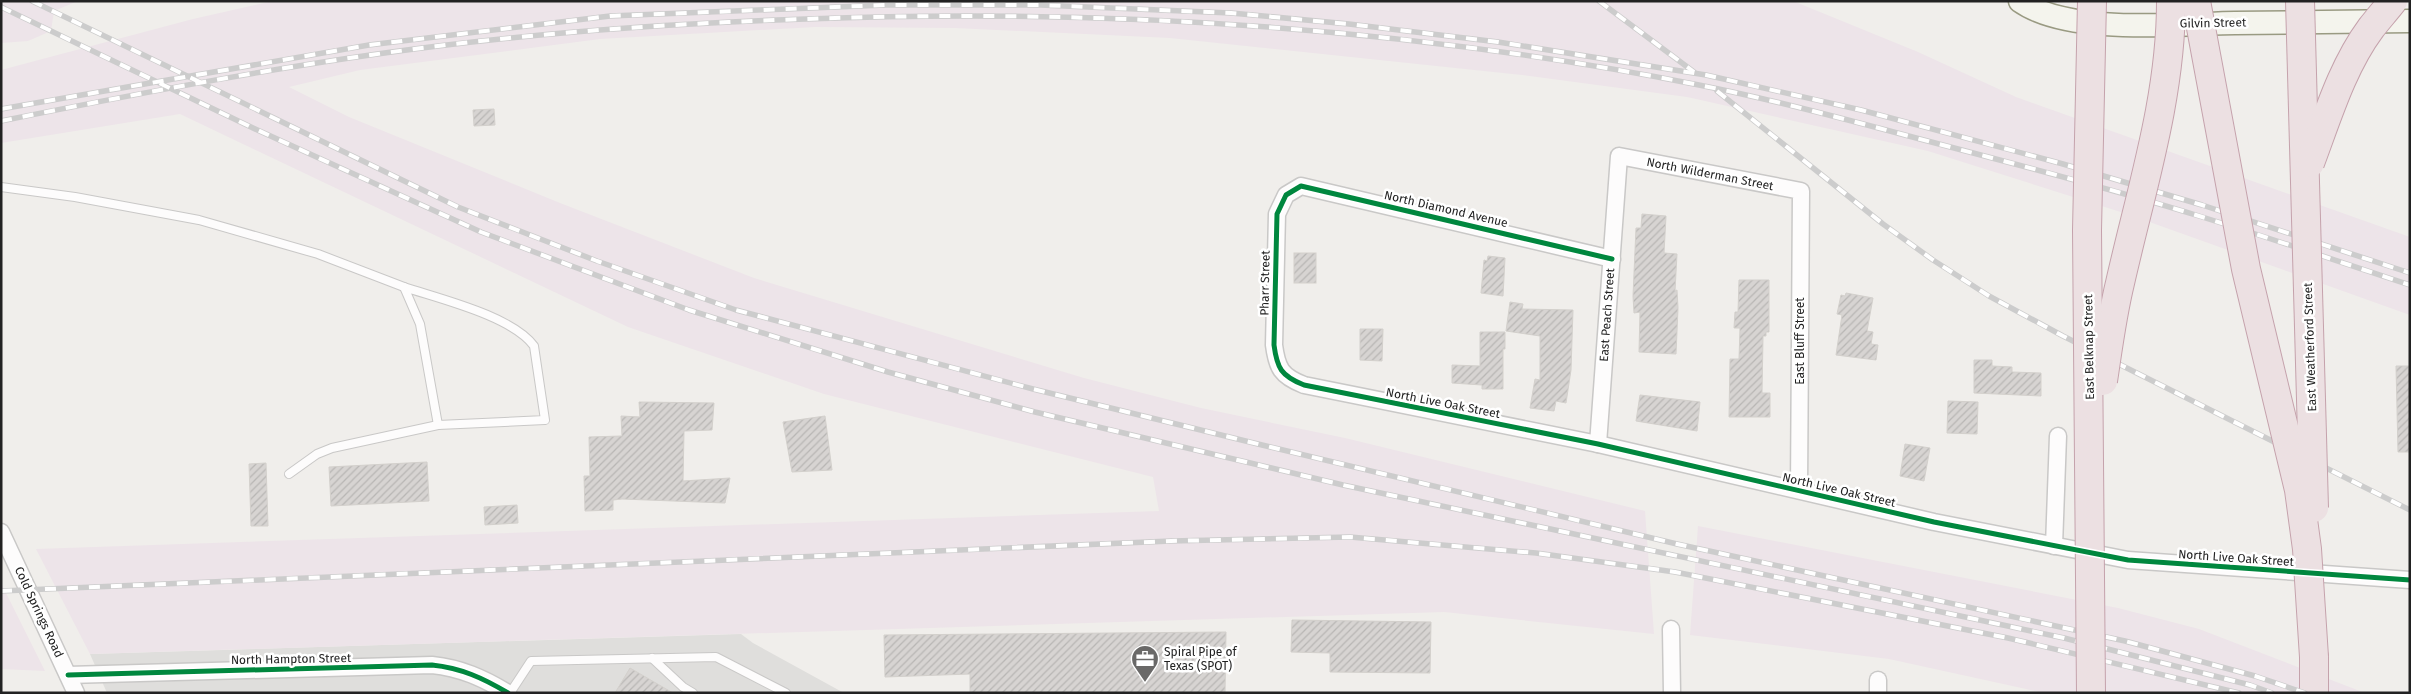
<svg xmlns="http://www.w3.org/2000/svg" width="2411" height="694" font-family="'Fira Sans',sans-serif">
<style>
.residential{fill:#dfdedc}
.railway{fill:#ede4e9}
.building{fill:url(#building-hatch);stroke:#d3d0cc}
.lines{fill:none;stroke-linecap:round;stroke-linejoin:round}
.lane-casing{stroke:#c9c8c7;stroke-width:10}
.street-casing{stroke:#c9c8c7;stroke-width:19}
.secondary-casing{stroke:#999a82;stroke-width:25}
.highway-casing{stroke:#c5a2ac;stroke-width:30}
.lane{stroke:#fdfcfc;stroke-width:8}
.street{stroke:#fdfcfc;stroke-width:16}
.secondary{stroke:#f4f4ed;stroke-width:22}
.highway{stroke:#ece0e2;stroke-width:28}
.rail-casing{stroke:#ccc;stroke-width:5.5}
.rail{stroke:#fff;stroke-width:4;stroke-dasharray:11;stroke-linecap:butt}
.highway-bridge-casing{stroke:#c5a2ac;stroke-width:30;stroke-linecap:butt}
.highway-bridge{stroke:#ece0e2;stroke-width:28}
.cycleway-casing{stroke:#fff;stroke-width:8}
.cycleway{stroke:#00873e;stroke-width:5}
.labels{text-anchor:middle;stroke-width:5;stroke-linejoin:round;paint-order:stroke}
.street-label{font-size:12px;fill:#222;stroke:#fff}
.poi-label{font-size:12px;fill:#222;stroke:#fff;text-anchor:start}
</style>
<defs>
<pattern id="building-hatch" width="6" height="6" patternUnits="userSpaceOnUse" patternTransform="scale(1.25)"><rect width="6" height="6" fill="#d7d4d2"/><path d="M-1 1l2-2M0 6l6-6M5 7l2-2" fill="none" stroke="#b8b6b4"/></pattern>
</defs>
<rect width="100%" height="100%" fill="#f0eeeb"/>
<path class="residential" d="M741,634L753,643L844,693H107L90,654Z"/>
<g class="railway">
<path d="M1,1H78L54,11L51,31L28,41L1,43Z"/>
<path d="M273,1H1793L1918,52L2016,97L2410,237V315L2127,214L1928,151L1687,97L1522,75L1170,38L955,28L815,27L600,39L360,70L289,87L349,117L560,203L754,278L1084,378L1201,408L1345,438L1645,511L1654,634L1444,612L90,654L36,549L1159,511L1153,477L824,394L628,327L180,114L1,143V70L193,19Z"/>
<path d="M1698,526L2118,608L2199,629L2365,693H2044L1889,659L1690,635Z"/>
<path d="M1,583L45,671L1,669Z"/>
</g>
<g class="building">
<path d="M494,109L495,125L474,126L473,110Z"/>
<path d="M1642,214L1666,216L1664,253L1677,254L1675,291L1677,290L1678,308L1676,354L1639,352L1640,312L1634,313L1633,296L1636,228H1641Z"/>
<rect x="1294" y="253" width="22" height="30"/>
<path d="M1488,256L1505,258L1503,296L1481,293L1484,260L1487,261Z"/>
<path d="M1739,280H1769V332H1766V336H1763L1762,393H1770V417H1729L1730,359H1739L1740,328H1734L1735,312H1738Z"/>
<path d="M1846,293L1873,298L1867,331L1873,332L1871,344L1878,345L1876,360L1836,355L1842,315L1837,314L1841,295L1845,296Z"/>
<path d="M1510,302L1523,304L1522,309L1573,310L1571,370L1566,403L1556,401L1554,411L1530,408L1535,379L1540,380V336L1506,331Z"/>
<path d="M1360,329H1383L1382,361L1360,360Z"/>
<path d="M1480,332H1505V349H1503V389H1482V385L1452,383V365L1480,366Z"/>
<path d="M1974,360H1992V366L2012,367V372L2041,373V396L1974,393Z"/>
<path d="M2396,366H2410V452H2398Z"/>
<path d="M1640,395L1700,402L1697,431L1636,421Z"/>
<path d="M1948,401L1978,402L1977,434L1947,433Z"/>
<path d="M639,402L714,403L712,430L684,431L683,481L730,478L725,503L622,499L613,500V510L585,511L584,476H590L589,437L622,436L621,416L640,417Z"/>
<path d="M825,416L832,470L792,472L783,422Z"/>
<path d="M1905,444L1930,448L1924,481L1900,476Z"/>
<path d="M427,462L429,501L331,506L329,467Z"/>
<path d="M266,463L268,526H251L249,464Z"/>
<path d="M517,505L518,523L485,525L484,507Z"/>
<path d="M1292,620L1431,622L1430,673L1330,672V653L1291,652Z"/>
<path d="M1226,632L1225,693H970V674L885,677L884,635Z"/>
<path d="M630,668L673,693H615Z"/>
</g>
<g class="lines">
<defs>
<g id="lane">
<path d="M1,187L75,197L199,220L318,254L404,287"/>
<path d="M404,287C440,299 512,316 534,346L545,420L438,425L420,324Z"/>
<path d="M289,474L317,454L332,448L438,425"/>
<path d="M652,658L683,687L693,693"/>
<path d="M510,693L531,661L716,657L786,693"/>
</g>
<g id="street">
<path d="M1612,259L1301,186L1286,195L1277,214L1274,345C1277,368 1281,376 1304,385L1598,444L1934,522L2128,560L2410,580"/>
<path d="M1598,444L1619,156L1801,191L1799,490"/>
<path d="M1,532L76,693"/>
<path d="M2054,546L2058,436"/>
<path d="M1671,629L1672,693"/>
<path d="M68,675L432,665C461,668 483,678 508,693"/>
<path d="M1878,693V680"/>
</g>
<path id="secondary" d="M2020,1C2068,35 2177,24 2235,23C2293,22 2352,22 2410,21"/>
<path id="highway" d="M2314,657V693"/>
</defs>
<use href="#lane" class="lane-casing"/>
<use href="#street" class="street-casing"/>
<use href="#secondary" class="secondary-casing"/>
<use href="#highway" class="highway-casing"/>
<use href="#lane" class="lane"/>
<use href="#street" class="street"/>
<use href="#secondary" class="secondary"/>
<use href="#highway" class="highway"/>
<defs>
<g id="rail">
<path d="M32,1L458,207L597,261L736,310L1033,389L1262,445L1677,544L2125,641L2255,676L2305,693"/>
<path d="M1599,1L1694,72"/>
<path d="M1,7L253,128L481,232L689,310L888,372L1035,412L1343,485L2064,638L2250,685L2272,693"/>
<path d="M1717,91L1883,224L1933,260L1989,296L2063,336L2410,510"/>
<path d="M1,109L369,45L610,16L886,5H1040L1231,13L1349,24L1498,42L1706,75L1861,110L2063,164L2202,205L2410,273"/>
<path d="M1,121C146,92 291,64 438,46C560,31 683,23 806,19C1104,8 1406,27 1699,85C1780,101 1859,123 1939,144C2026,167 2113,189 2199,216C2270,238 2340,262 2410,285"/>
<path d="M1,591L1171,541L1350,537L1536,553L1675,572L2008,638L2239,693"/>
</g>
</defs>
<use href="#rail" class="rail-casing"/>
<use href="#rail" class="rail"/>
<defs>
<g id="highway-bridge">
<path d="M2196,1L2246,269L2299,490L2307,549L2314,657"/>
<path d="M2300,1L2314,508"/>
<path d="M2310,163C2327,118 2342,67 2371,28C2378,19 2386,10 2393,1"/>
<path d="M2103,381C2108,348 2112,316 2120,283C2141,190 2171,98 2171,2"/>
<path d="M2091,693L2087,230L2092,1"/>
</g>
</defs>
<use href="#highway-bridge" class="highway-bridge-casing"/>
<use href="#highway-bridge" class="highway-bridge"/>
<defs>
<g id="cycleway">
<path d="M1612,259L1301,186L1286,195L1277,214L1274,345C1277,368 1281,376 1304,385L1598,444L1934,522L2128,560L2410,580"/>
<path d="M68,675L432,665C461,668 483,678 508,693"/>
</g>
</defs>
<use href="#cycleway" class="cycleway-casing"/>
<use href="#cycleway" class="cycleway"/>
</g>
<defs>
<symbol id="office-pin" viewBox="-11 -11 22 30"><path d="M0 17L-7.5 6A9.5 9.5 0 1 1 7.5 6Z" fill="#6a6968" stroke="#fff"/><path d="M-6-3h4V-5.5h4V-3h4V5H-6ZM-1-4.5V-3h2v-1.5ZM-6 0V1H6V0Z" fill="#fff"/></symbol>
</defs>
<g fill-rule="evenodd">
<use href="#office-pin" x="1129" y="643" width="32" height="43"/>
</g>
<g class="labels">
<g class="street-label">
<text transform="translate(2213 23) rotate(-1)" y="4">Gilvin Street</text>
<text transform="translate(1710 174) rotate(11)" y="4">North Wilderman Street</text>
<text transform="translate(1446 209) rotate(13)" y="4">North Diamond Avenue</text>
<text transform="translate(1265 283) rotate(-89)" y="4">Pharr Street</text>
<text transform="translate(1607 315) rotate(-86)" y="4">East Peach Street</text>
<text transform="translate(1800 341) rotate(-90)" y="4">East Bluff Street</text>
<text transform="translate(2089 347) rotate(-91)" y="4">East Belknap Street</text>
<text transform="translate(2310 347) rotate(-92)" y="4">East Weatherford Street</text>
<text transform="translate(1443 403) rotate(11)" y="4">North Live Oak Street</text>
<text transform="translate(1839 490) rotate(13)" y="4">North Live Oak Street</text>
<text transform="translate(2236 558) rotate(4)" y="4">North Live Oak Street</text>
<text transform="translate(39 612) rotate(65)" y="4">Cold Springs Road</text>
<text transform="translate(291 659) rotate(-1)" y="4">North Hampton Street</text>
</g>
<g class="poi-label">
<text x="1164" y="656">Spiral Pipe of<tspan x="1164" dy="14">Texas (SPOT)</tspan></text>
</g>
</g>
<rect width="2411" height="694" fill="none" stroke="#222222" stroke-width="5"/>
</svg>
